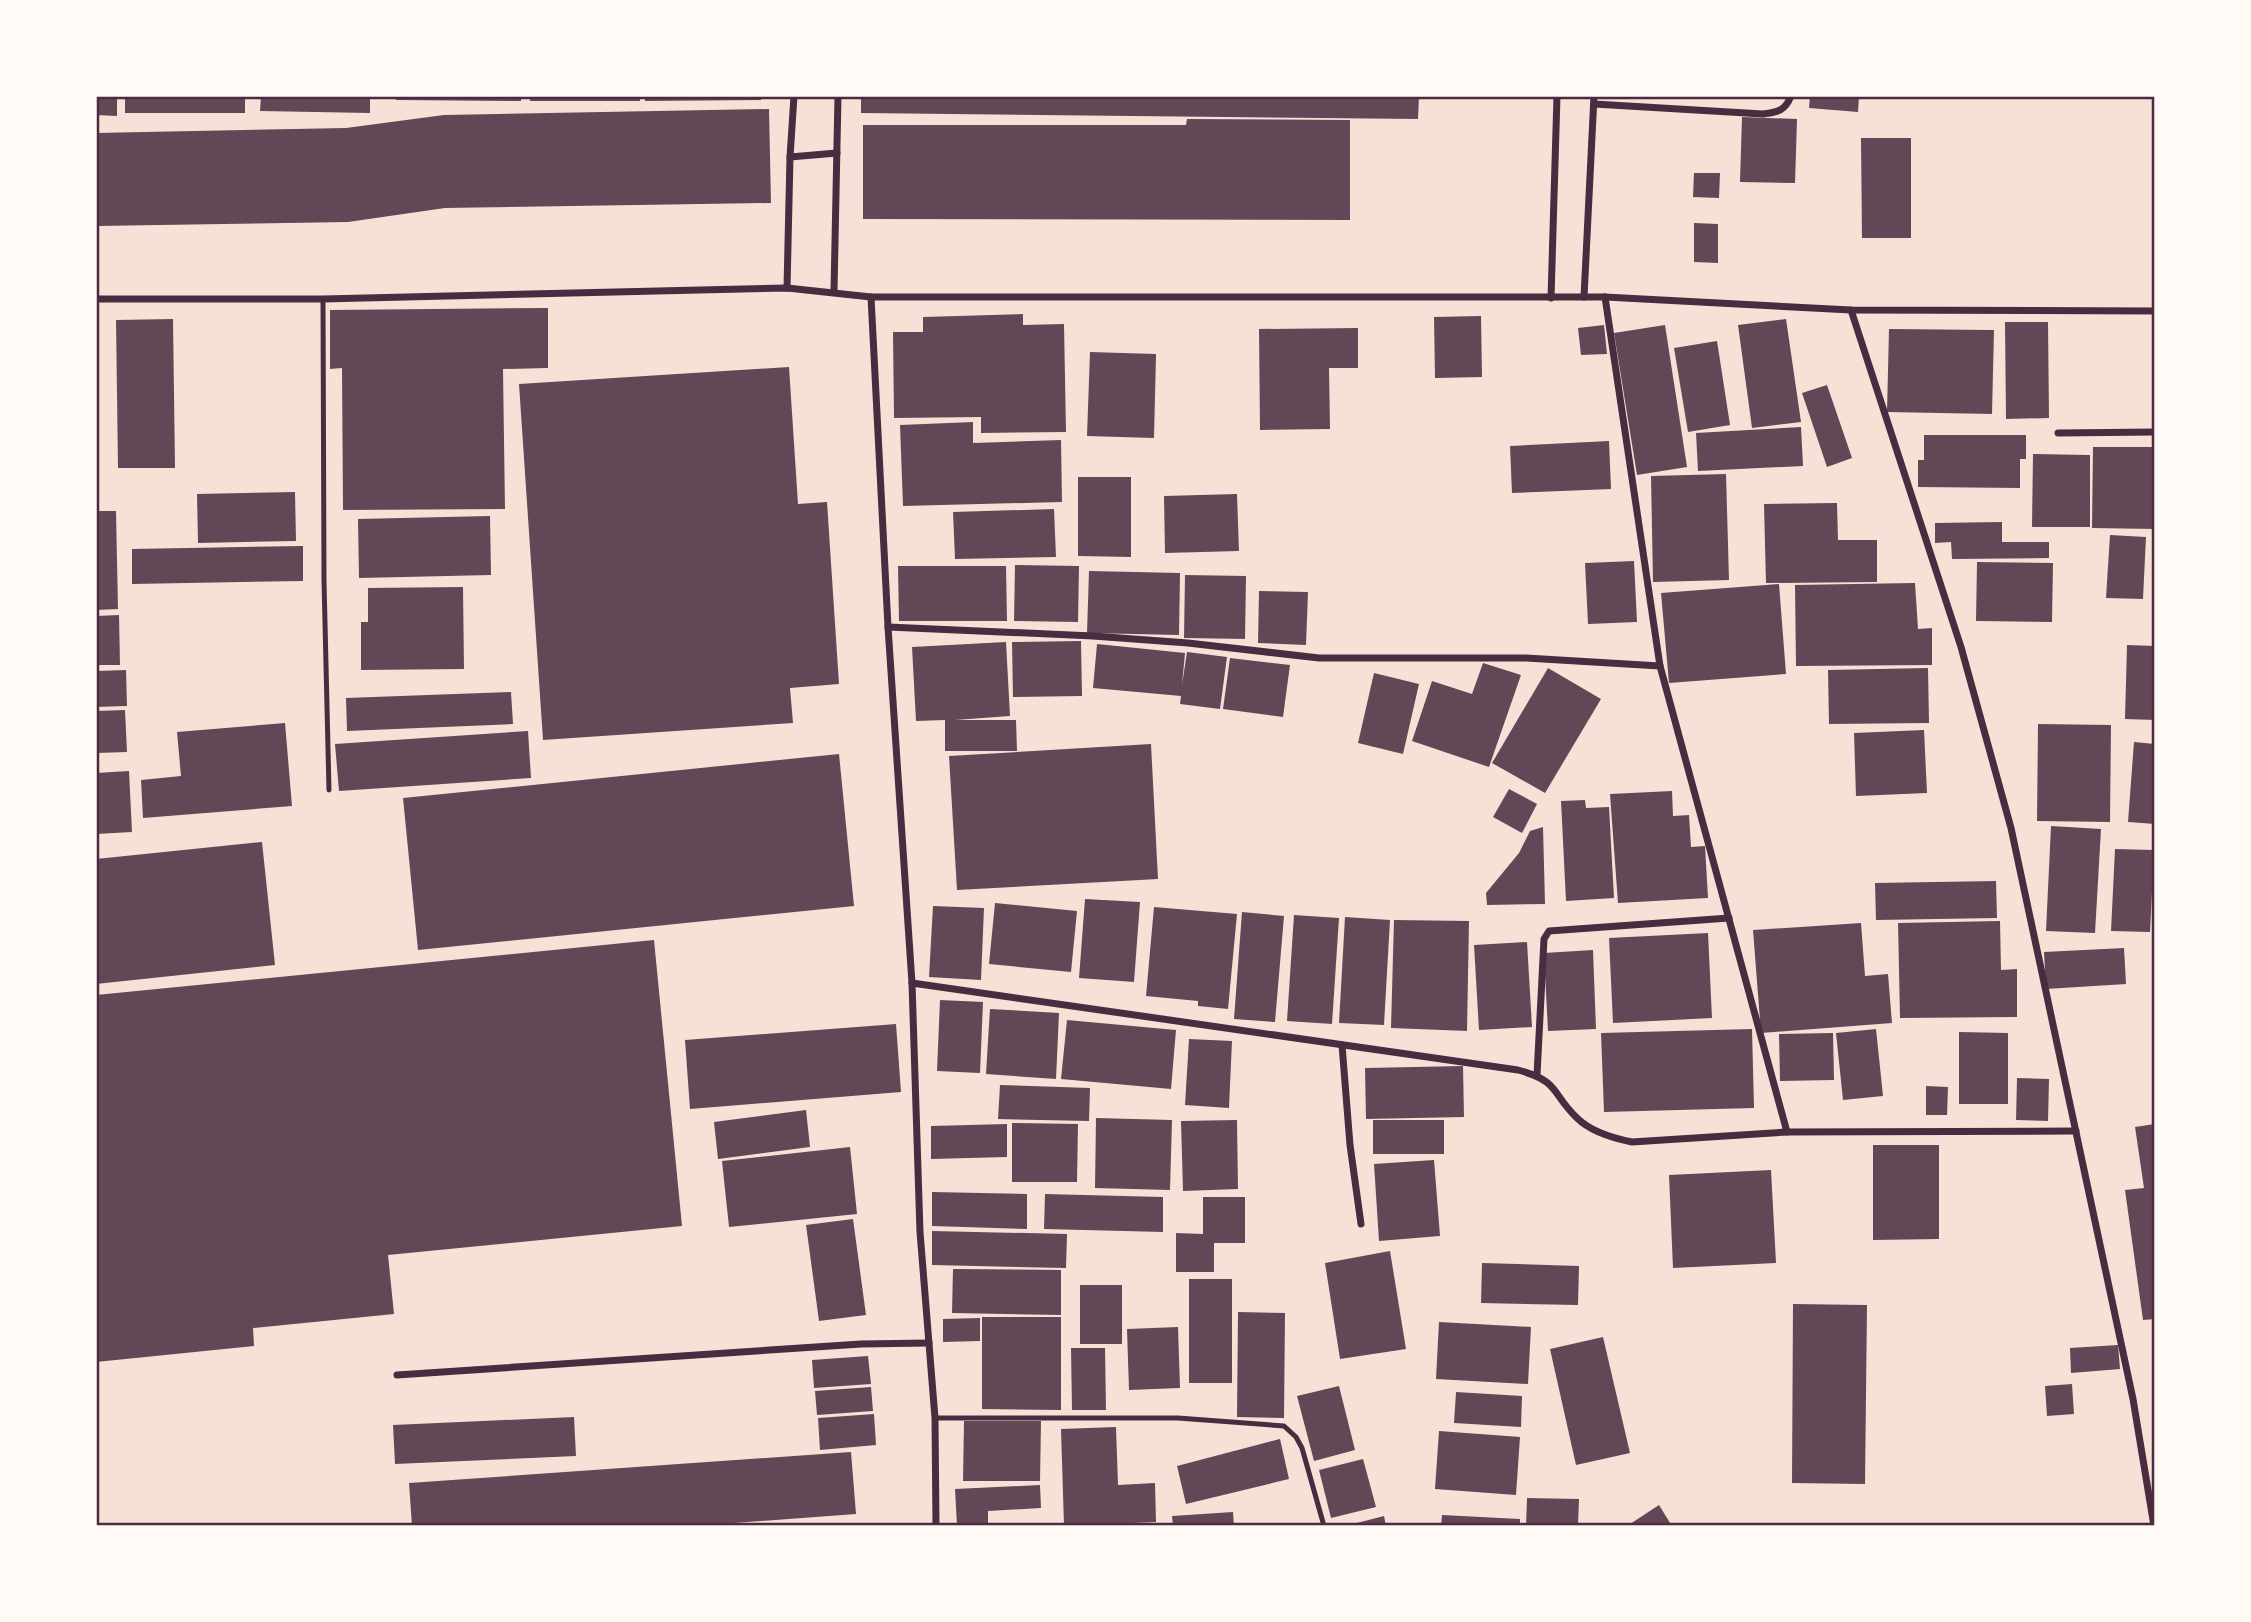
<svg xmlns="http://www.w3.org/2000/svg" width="2251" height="1622" font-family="'Exo 2',sans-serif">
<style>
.building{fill:#644757}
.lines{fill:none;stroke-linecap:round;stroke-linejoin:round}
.service{stroke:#4a2c40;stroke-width:5}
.minor{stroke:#4a2c40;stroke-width:7}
.neatline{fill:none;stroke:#4a2c40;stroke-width:2.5}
</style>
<rect width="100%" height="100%" fill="#f7e1d7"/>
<g class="building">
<path d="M96,96H117V116L96,115Z"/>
<rect x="125" y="96" width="120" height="17"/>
<path d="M261,96H370V113L260,111Z"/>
<path d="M396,96H521V101L396,100Z"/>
<rect x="530" y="96" width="110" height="5"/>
<path d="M645,96H761V100L645,101Z"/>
<path d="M861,96H1419L1418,119L861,113Z"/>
<path d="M1810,96H1859L1858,112L1809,108Z"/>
<path d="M769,109L771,203L445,208L348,222L96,226V133L346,128L444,115Z"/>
<path d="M1742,117L1797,119L1795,183L1740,182Z"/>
<path d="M1187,119L1350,120V220L863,219V125H1186Z"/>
<path d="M1861,138H1911V238H1862Z"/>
<path d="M1694,173H1720L1719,198L1693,197Z"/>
<path d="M1694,223L1718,224V263L1694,262Z"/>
<path d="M548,308V368L503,369L505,509L343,510L342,368L330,369V310Z"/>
<path d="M1023,314V325L1064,324L1066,432L981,433V417L894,418L893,332H923V317Z"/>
<path d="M1481,316L1482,377L1435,378L1434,317Z"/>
<path d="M173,319L175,468H118L116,320Z"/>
<path d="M1786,319L1801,422L1752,428L1738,325Z"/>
<path d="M2005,322H2048L2049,418L2006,419Z"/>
<path d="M1604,325L1607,354L1581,355L1578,328Z"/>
<path d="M1665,325L1687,467L1637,475L1614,333Z"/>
<path d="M1358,328V368H1329L1330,429L1260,430L1259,329Z"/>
<path d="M1889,329L1994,330L1992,414L1887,412Z"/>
<path d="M1717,341L1730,425L1688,432L1674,348Z"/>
<path d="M1090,352L1156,354L1154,438L1087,436Z"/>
<path d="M789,367L798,504L827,502L839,684L790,688L793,723L543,740L519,384Z"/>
<path d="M1827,385L1852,458L1827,467L1802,393Z"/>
<path d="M973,422V443L1061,440L1062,502L903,506L900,425Z"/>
<path d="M1801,427L1803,466L1698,471L1696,433Z"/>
<path d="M1924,435H2026V459H2020V488L1918,487V460H1924Z"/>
<path d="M1609,441L1611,489L1512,493L1510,446Z"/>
<path d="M2093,447H2155V529L2092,528Z"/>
<path d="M2033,454L2090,455V527H2032Z"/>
<path d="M1726,474L1729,580L1653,582L1651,476Z"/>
<path d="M1078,477H1131V557L1078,556Z"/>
<path d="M295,492L296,541L198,543L197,494Z"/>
<path d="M1237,494L1239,551L1165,553L1164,496Z"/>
<path d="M96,502H98L99,511H116L118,609L96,610Z"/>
<path d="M1837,503L1838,540H1877V582L1766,583L1764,504Z"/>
<path d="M1054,509L1056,557L955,559L953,512Z"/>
<path d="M490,516L491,575L359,578L358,519Z"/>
<path d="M2002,522V542H2049V558L1952,559L1951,542L1935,543V523Z"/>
<path d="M2110,535L2146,537L2143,599L2106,598Z"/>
<path d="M303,546V581L132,584V549Z"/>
<path d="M1634,561L1637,622L1588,624L1585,563Z"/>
<path d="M1977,562L2053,563L2052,622L1976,621Z"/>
<path d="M1015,565L1079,566L1078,622L1014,621Z"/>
<path d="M898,566H1006L1007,621H899Z"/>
<path d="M1089,571L1180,573L1179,635L1087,633Z"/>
<path d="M1185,575L1246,576L1245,639L1184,638Z"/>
<path d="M1915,583L1918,629L1932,628V665L1796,666L1795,585Z"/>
<path d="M1779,584L1786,674L1669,683L1661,593Z"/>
<path d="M463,587L464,669L361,670V622H368V588Z"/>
<path d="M1259,591L1308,592L1306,645L1258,643Z"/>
<path d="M119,615L120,665H96V616Z"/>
<path d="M1081,641L1082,696L1013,697L1012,642Z"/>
<path d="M1006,642L1010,716L955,720H1016L1017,751H945V720L916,721L912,647Z"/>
<path d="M1097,644L1185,653L1182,685L1187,652L1227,657L1220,709L1180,704L1181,696L1093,688Z"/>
<path d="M2127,645L2155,646V720L2125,719Z"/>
<path d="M1230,658L1290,665L1283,717L1223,709Z"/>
<path d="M1483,663L1521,675L1489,767L1412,741L1432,681L1472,694Z"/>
<path d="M1548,668L1601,699L1545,793L1492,763Z"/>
<path d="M1928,668L1929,723L1829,724L1828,670Z"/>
<path d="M126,670L127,706L96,707V671Z"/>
<path d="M1374,673L1419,684L1403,754L1358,743Z"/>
<path d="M511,692L513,724L347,731L346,698Z"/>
<path d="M125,710L127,752L96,753V711Z"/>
<path d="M285,723L292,806L143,818L141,780L181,776L177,732Z"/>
<path d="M2038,724L2111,725L2110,822L2037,821Z"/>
<path d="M1924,730L1927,793L1856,796L1854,733Z"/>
<path d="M528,731L531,778L339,791L335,744Z"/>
<path d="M2134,742L2155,744V824L2128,822Z"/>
<path d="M1151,744L1158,879L957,890L949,756Z"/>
<path d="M839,754L854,906L418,950L403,798Z"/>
<path d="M129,771L132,832L96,834V773Z"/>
<path d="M1509,789L1537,804L1522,833L1493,817Z"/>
<path d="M1672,791L1673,816L1689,815L1691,847L1705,846L1708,898L1618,903L1610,794Z"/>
<path d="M1585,800L1586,808L1609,807L1614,898L1566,901L1561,801Z"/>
<path d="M2051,826L2101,829L2095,933L2046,931Z"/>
<path d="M1543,827L1545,904L1487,905L1486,893L1519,853L1530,831Z"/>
<path d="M262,842L275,965L96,984V859Z"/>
<path d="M2115,849L2154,850L2150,932L2111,931Z"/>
<path d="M1996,881L1997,918L1876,920L1875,883Z"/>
<path d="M1085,899L1140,902L1134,982L1079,978Z"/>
<path d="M995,903L1077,911L1071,972L989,964Z"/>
<path d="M933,906L984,908L981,980L929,977Z"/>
<path d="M1154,907L1237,914L1228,1009L1198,1006V1001L1146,996Z"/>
<path d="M1242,912L1284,916L1275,1022L1234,1019Z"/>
<path d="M1294,915L1339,918L1332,1024L1287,1021Z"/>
<path d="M1345,917L1390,920L1384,1025L1339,1023Z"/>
<path d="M1394,920L1469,921L1467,1031L1391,1028Z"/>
<path d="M2000,921L2001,970L2017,969V1017L1900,1018L1898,923Z"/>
<path d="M1861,923L1865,976L1888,974L1892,1023L1761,1033L1753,930Z"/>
<path d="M1708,933L1712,1018L1613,1023L1609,938Z"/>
<path d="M654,940L682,1226L388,1255L394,1314L253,1328L254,1346L96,1362V995Z"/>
<path d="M1527,942L1532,1027L1479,1030L1474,945Z"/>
<path d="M2124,948L2126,984L2046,989L2044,952Z"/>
<path d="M1593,950L1596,1029L1548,1031L1544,953Z"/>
<path d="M940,1000L983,1002L980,1073L937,1071Z"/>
<path d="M990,1009L1059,1013L1056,1079L986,1074Z"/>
<path d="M1067,1020L1176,1030L1171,1089L1061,1079Z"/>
<path d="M896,1024L901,1092L690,1109L685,1040Z"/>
<path d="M1752,1029L1754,1108L1604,1112L1601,1033Z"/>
<path d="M1876,1029L1883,1096L1843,1100L1836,1033Z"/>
<path d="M1959,1032L2008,1033V1104H1959Z"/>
<path d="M1833,1033L1834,1080L1780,1081L1779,1034Z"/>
<path d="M1189,1039L1232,1041L1229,1108L1185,1105Z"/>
<path d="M1463,1066L1464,1117L1366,1119L1365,1068Z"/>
<path d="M2017,1078L2049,1079L2048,1121L2016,1120Z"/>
<path d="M1000,1085L1090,1088L1089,1121L998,1119Z"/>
<path d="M1926,1086L1948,1087L1947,1115H1926Z"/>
<path d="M806,1110L810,1147L718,1159L714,1122Z"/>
<path d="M1096,1118L1172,1120L1170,1190L1095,1188Z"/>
<path d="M1237,1120L1238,1189L1183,1191L1181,1121Z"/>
<rect x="1373" y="1120" width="71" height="34"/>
<path d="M1012,1123L1078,1124L1077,1182H1012Z"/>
<path d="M1007,1124V1157L931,1159V1126Z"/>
<path d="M2155,1124V1319L2143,1320L2125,1190L2144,1188L2135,1127Z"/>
<path d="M1873,1145H1939V1239L1873,1240Z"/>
<path d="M850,1147L857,1214L729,1227L722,1161Z"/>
<path d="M1434,1160L1440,1236L1379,1241L1374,1164Z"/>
<path d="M1771,1170L1776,1263L1673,1268L1669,1175Z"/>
<path d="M932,1192L1027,1194V1229L932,1226Z"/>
<path d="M1045,1194L1163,1197V1232L1044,1229Z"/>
<path d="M1203,1197H1245V1243H1214V1272H1176V1233L1203,1234Z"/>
<path d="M853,1219L866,1315L819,1321L806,1225Z"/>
<path d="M932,1231L1067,1234L1066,1268L932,1265Z"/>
<path d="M1390,1251L1406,1349L1340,1359L1325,1263Z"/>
<path d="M1482,1263L1579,1266L1578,1305L1481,1303Z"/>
<path d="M953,1269L1061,1270V1315L952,1313Z"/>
<rect x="1189" y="1279" width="43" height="104"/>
<rect x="1080" y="1285" width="42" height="59"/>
<path d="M1793,1304L1867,1305L1865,1484L1792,1483Z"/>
<path d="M1238,1312L1285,1313L1284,1418L1237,1417Z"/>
<path d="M982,1317H1061V1410L982,1409Z"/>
<path d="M980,1318V1341L943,1342V1319Z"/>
<path d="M1439,1322L1531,1327L1528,1384L1436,1379Z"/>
<path d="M1178,1327L1180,1388L1129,1390L1127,1329Z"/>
<path d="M1603,1337L1630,1453L1576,1465L1550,1349Z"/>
<path d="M2118,1345L2120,1369L2071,1373L2070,1348Z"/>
<path d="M1071,1348H1105L1106,1410H1072Z"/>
<path d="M868,1356L871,1384L814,1388L812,1360Z"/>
<path d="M2072,1384L2074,1414L2047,1416L2045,1386Z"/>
<path d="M1339,1386L1355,1450L1314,1461L1297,1396Z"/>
<path d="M871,1387L873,1411L817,1415L815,1391Z"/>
<path d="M1456,1392L1522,1396L1521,1427L1454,1423Z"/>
<path d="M874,1414L876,1445L820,1450L818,1418Z"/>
<path d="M574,1417L576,1456L395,1464L393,1425Z"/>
<path d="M964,1421H1041L1040,1481H963Z"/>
<path d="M1116,1427L1118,1485L1155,1483L1156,1522L1064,1526L1061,1429Z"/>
<path d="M1439,1431L1520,1437L1516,1495L1435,1489Z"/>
<path d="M1280,1439L1289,1479L1186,1504L1177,1466Z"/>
<path d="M851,1452L856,1514L694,1526H412L409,1483Z"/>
<path d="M1363,1459L1376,1507L1331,1518L1319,1470Z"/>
<path d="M1040,1485L1041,1508L988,1511V1526H957L955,1489Z"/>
<path d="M1527,1498L1579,1499L1578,1526H1526Z"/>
<path d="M1659,1505L1672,1526H1627Z"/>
<path d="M1233,1512L1234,1526H1173L1172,1516Z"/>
<path d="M1442,1515L1520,1519V1526H1441Z"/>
<path d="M1384,1516L1386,1526H1349V1525Z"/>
</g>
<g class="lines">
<g class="service">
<path d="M323,299L324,581L329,790"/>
<path d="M935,1418H1178L1284,1426L1296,1437L1302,1448L1324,1526"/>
</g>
<g class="minor">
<path d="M1594,104L1763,114C1778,112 1785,111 1791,96"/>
<path d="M790,157L837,153"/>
<path d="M787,288L790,157L794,96"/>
<path d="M834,291L838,96"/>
<path d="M871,297L888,627L912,983L920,1232L935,1418L936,1526"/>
<path d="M1584,297L1594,96"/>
<path d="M1605,297L1660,666L1787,1132"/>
<path d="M1551,298L1557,96"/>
<path d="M96,299H323L787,288L871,297H1605L1851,310L2155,311"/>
<path d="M1851,310L1961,647L2011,828L2133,1399L2154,1526"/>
<path d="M2058,433L2155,432"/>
<path d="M888,627L1093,636L1188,643L1319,658H1526L1660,666"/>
<path d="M912,983L1518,1070C1561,1082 1550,1092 1577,1118C1591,1132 1612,1138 1632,1142L1787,1132L2076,1131"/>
<path d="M1342,1045L1350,1145L1361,1224"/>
<path d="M1537,1075L1544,939L1549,931L1729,918"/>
<path d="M397,1375L861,1344L929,1343"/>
</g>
</g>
<rect width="2251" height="1622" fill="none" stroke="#fffaf5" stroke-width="196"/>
<rect x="98" y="98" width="2055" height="1426" class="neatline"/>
</svg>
